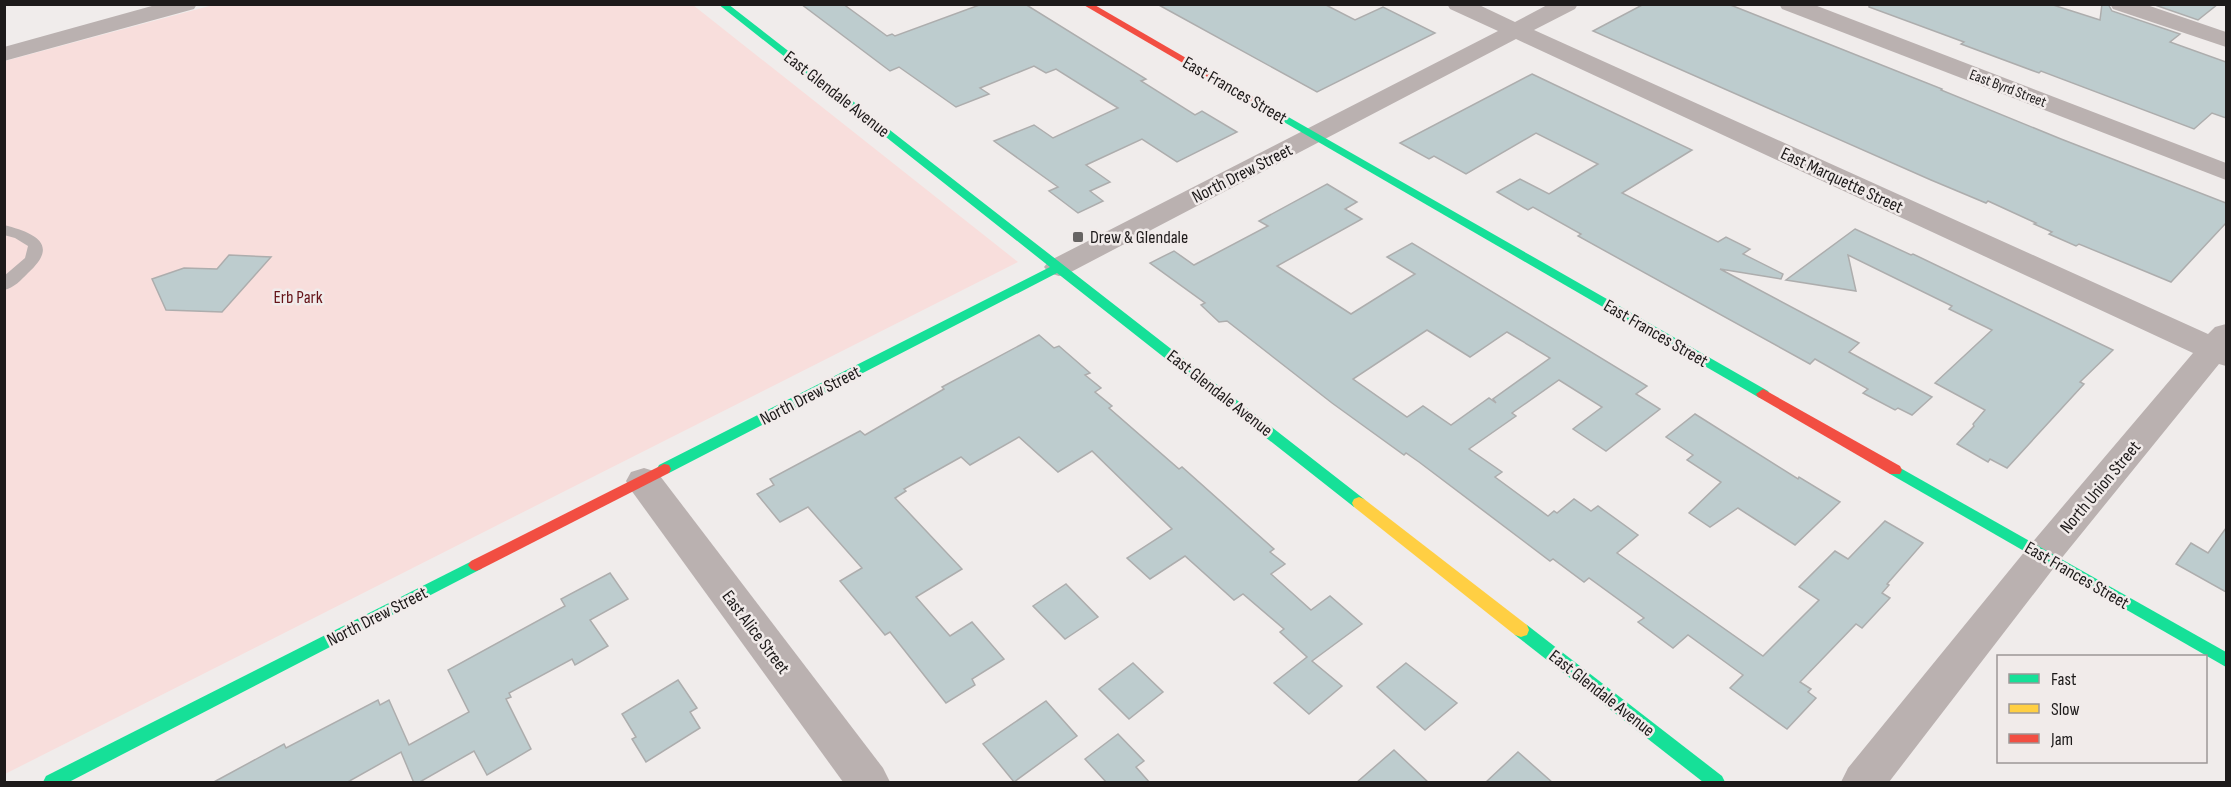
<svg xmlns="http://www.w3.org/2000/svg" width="2231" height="787" font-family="'Sofia Sans Condensed',sans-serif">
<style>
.green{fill:#f8dedc}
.building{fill:#bdccce;stroke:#adadad;stroke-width:1.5;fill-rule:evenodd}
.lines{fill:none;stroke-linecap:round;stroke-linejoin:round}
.lane{fill:#bab1b0;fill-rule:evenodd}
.street{fill:#bab1b0;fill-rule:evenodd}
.fast{fill:#16e098;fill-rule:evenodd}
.slow{fill:#ffcf43;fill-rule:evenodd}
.jam{fill:#f24e42;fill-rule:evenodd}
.poi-dot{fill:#676463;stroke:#f1ebea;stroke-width:2}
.labels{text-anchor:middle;stroke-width:5;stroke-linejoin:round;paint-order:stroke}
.far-street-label{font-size:15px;fill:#1d1a1a;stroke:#f1ebea}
.street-label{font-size:18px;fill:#1d1a1a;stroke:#f1ebea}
.poi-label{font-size:18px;fill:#1d1a1a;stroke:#f1ebea;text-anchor:start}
.park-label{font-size:18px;fill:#651318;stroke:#f1ebea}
</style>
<rect width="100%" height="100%" fill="#f0eceb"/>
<path class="green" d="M213,5H693L1018,262L5,774V61Z"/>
<g class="building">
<path d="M801,4H843L887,36L892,34L895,36L982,4H1025L1146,79L1141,81L1195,115L1202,111L1237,132L1177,162L1142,139L1086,165L1110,182L1090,191L1103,201L1078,213L1049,191L1058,187L994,141L1034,125L1053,138L1118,108L1056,69L1046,73L1034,66L980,88L989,94L956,107L899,67L890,71Z"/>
<path d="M1157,4H1324L1355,20L1383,7L1435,33L1317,92Z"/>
<path d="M1644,4H1728L1942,89L1941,90L2061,139L2226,203V223L2171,282L2079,244L2076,246L2049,234L2052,232L2034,224L2036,223L1988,201L1986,203L1931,180L1593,31Z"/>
<path d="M1869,4H2050L2100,20L2102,4H2108L2112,11L2180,34L2170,42L2226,62V118L2212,113L2194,129L2041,71L2039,73L1961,44L1964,42L1869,7Z"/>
<path d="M2152,4H2218L2198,20Z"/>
<path d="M1532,74L1692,150L1622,193L1718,242L1726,237L1750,249L1743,254L1783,274L1781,279L1720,269L1859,343L1849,352L1932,397L1912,415L1898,408L1895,410L1863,393L1868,389L1815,359L1810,364L1578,236L1581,234L1533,207L1528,210L1497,192L1520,179L1549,194L1598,164L1536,133L1466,174L1434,156L1429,159L1400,143Z"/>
<path d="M1327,184L1357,202L1345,209L1362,219L1277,266L1351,314L1415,274L1387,257L1412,243L1647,386L1636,394L1660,409L1606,451L1573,429L1602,407L1559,380L1512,413L1516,416L1469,449L1502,472L1495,477L1548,516L1554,511L1557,513L1574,499L1591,511L1598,506L1638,535L1617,553L1763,656L1819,600L1799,587L1835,551L1848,559L1885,521L1923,543L1887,584L1889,585L1882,593L1890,598L1862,628L1856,624L1800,682L1811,689L1808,692L1816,698L1787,729L1730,688L1743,675L1688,635L1673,648L1638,622L1644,618L1589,578L1584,582L1553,559L1550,561L1419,462L1406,453L1404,455L1332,403L1227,321L1219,322L1201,305L1205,303L1150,263L1174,251L1194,265L1268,226L1259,221ZM1427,330L1470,357L1507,332L1550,358L1493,399L1496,403L1489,398L1451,425L1423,406L1407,417L1353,379Z"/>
<path d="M1855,229L1911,255L1913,254L2113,350L2080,382L2084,384L2007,468L1990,459L1988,462L1957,444L1974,426L1973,424L1985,410L1935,383L1992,330L1949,309L1952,306L1848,255L1856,291L1786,280Z"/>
<path d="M229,255L271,257L222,312L166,310L152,279L184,268L217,269Z"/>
<path d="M1039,335L1054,348L1059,346L1090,373L1085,375L1101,388L1095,392L1112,406L1109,408L1179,469L1182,467L1274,549L1270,552L1285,564L1271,574L1311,610L1330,596L1362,624L1312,661L1342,686L1309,714L1274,683L1307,657L1280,632L1284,629L1243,594L1234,600L1185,556L1150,579L1127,558L1172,529L1092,451L1058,472L1019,437L970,465L961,457L904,489L906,491L895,498L962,569L916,597L950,636L972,622L1004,659L972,679L975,685L946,703L890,632L885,635L840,581L862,568L808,507L780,522L757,494L774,485L770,479L860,431L865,435L944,389L942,387Z"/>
<path d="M1695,414L1798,479L1799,477L1840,502L1795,545L1738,508L1710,527L1689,513L1721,482L1687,460L1693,455L1666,437Z"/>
<path d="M2226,528V592L2176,564L2191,543L2208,553Z"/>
<path d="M610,573L628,599L590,620L608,646L575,665L572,659L509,693L511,697L506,699L531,749L487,775L474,751L418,783H414L401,752L346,783H212L284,744L286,748L378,700L380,705L389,700L409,745L469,712L448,670L565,606L561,599Z"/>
<path d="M1066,584L1098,617L1065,639L1033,606Z"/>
<path d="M1133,663L1163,692L1129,719L1099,689Z"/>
<path d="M1406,663L1457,703L1425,730L1377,687Z"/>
<path d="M678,680L697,708L690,712L700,728L646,762L632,739L636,737L622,714Z"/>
<path d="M1046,701L1077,736L1014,782L983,744Z"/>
<path d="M1118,734L1144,761L1136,767L1150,783H1107L1085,759Z"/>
<path d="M1394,750L1429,783H1356Z"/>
<path d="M1518,752L1553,783H1485Z"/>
</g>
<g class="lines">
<path class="lane" d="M4,225C35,233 60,244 28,273C21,280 14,288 4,290V276L25,258L28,246L15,238L4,235Z"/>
<g class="street">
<path d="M159,4H197L194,9L4,61V47Z"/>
<path d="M1447,4H1477L1515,22L1549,4H1578L1575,9L1534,30L2208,334L2215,327L2226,324V366L2219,364L2056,565L1889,782H1841L1848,768L2030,545L2193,353L1516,39L1069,273L1059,276L1049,273L1044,267L1049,261L1498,31L1450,9Z"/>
<path d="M1779,4H1812L2226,163V180L1782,9Z"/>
<path d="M2110,4H2144L2226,32V47L2113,9Z"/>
<path d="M644,468L657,472L883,768L890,782H843L631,490L626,481L631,472Z"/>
</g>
<g class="fast">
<path d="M718,4H728L1364,499L1366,503L1364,507H1354L1057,273L669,473H659L657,469L659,465L1050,267Z"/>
<path d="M1269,106L1768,391L1770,394L1763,399L1758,397L1265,111V107Z"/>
<path d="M1895,465L2226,652V667L1890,474L1888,470L1890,466Z"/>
<path d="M476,559L481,561L484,565L481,569L69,782H43L46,776Z"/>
<path d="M1521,623L1527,625L1722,776L1725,782H1703L1515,635L1513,630L1515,625Z"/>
</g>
<path class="slow" d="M1359,497L1364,499L1527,625L1529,630L1527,635L1521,637L1515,635L1354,507L1352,503L1354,499Z"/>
<g class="jam">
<path d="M1082,4H1093L1274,109L1269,112L1265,111Z"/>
<path d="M1763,389L1900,466L1902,470L1900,474H1890L1758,397L1756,394Z"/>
<path d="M664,464L669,465L671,469L669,473L481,569L476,571L471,569L468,565L471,561Z"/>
</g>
</g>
<rect class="poi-dot" x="1072" y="231" width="12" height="12" rx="3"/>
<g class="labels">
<g class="far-street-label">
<text transform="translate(2008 88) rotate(21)" y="5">East Byrd Street</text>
</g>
<g class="street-label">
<text transform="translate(1235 90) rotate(30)" y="6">East Frances Street</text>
<text transform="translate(837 94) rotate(38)" y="6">East Glendale Avenue</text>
<text transform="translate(1242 173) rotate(-27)" y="6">North Drew Street</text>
<text transform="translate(1842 180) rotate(25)" y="6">East Marquette Street</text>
<text transform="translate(1656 333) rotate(30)" y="6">East Frances Street</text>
<text transform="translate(1220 393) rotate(38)" y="6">East Glendale Avenue</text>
<text transform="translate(810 395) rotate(-27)" y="6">North Drew Street</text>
<text transform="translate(2100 487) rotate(-50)" y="6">North Union Street</text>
<text transform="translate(2077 575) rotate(30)" y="6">East Frances Street</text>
<text transform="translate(377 616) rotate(-27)" y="6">North Drew Street</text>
<text transform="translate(756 632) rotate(53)" y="6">East Alice Street</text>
<text transform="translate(1602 693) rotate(38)" y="6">East Glendale Avenue</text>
</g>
<g class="poi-label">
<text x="1090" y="243">Drew &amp; Glendale</text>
</g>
<g class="park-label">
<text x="298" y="303">Erb Park</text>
</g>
</g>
<rect width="2231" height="787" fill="none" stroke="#1d1a1a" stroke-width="12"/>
<rect x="1997" y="655" width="210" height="108" fill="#f1ebea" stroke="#9c9797" stroke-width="1.5"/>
<rect x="2009" y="674" width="30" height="9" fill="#16e098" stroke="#9c9797" stroke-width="1.5"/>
<text x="2051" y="685" font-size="18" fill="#1d1a1a">Fast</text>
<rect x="2009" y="704" width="30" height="9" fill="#ffcf43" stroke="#9c9797" stroke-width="1.5"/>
<text x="2051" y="715" font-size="18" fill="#1d1a1a">Slow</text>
<rect x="2009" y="734" width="30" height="9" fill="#f24e42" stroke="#9c9797" stroke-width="1.5"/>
<text x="2051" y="745" font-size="18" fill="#1d1a1a">Jam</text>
</svg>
